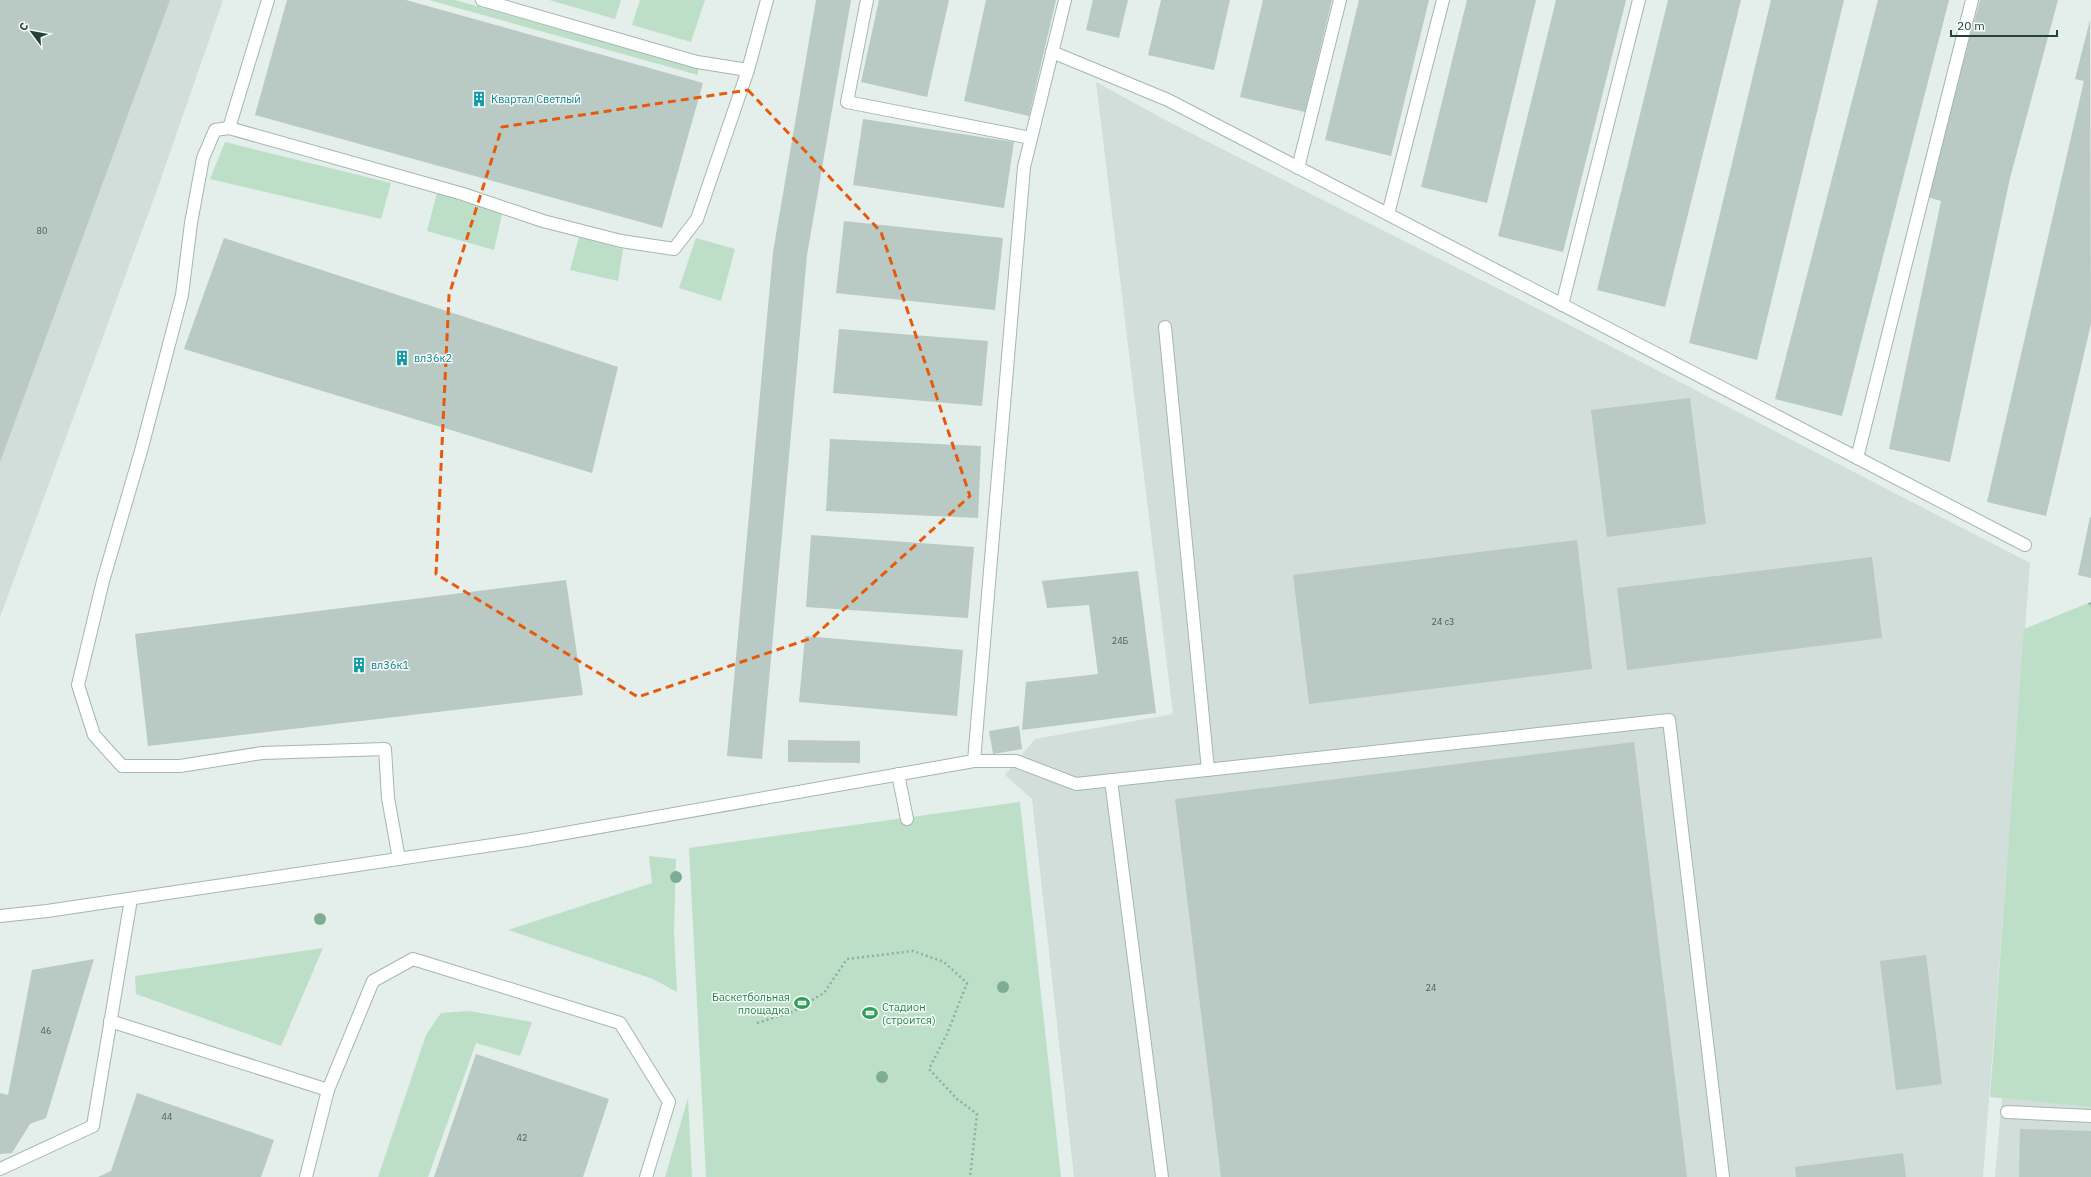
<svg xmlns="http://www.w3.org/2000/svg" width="2091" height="1177" font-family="'IBM Plex Sans',sans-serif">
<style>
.built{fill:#d2ded9}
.green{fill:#bddfc7}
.building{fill:#b9c9c3}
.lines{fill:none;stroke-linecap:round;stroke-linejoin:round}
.minor-casing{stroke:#a6b6b1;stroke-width:14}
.path{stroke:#84b2a5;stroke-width:2.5;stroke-dasharray:2 3;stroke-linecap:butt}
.minor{stroke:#fff;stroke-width:12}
.tree{fill:#7fad93}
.marked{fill:none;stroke:#e8590c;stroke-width:3;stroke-dasharray:8 5;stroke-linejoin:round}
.labels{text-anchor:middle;stroke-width:3;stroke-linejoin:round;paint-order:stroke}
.number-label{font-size:9px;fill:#48625c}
.culture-label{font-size:11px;fill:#0d838f;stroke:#f5faf8;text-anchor:start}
.leisure-label{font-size:11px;fill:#27864d;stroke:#f5faf8;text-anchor:end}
</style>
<rect width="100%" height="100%" fill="#e4eeea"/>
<g class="built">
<path d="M0,0H223L158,187L0,617Z"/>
<path d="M1096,82L1169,122L1550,315L2030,563L1983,1177H1074L1032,799L1005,775L1035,739L1173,714Z"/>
<path d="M2002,1098L2091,1107V1177H1995Z"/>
</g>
<g class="green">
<path d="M429,0H455L698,69V75Z"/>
<path d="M549,0H621L615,19Z"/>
<path d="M640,0H705L691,42L632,25Z"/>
<path d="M225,142L391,183L381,219L210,179Z"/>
<path d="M437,193L502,214L494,250L427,231Z"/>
<path d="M579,237L623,249L618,281L570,270Z"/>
<path d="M696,238L735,249L721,301L679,288Z"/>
<path d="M2091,602V1107L1990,1097L2024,629Z"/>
<path d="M1020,802L1061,1177H706L689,848Z"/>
<path d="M649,856L676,859L674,932L677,992L653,979L508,930L652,883Z"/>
<path d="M323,948L281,1046L136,994L135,976Z"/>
<path d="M469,1011L532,1022L520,1056L476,1043L428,1177H378L426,1035L441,1013Z"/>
<path d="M688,1098L692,1177H665Z"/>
</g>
<g class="building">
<path d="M0,0H170L0,462Z"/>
<path d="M287,0H406L703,83L662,228L255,115Z"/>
<path d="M816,0H851L807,255L762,759L727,756L773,252Z"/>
<path d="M879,0H949L927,97L861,82Z"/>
<path d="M986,0H1056L1029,116L964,101Z"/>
<path d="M1093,0H1128L1119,38L1086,30Z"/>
<path d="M1161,0H1230L1214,70L1148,55Z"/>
<path d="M1263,0H1332L1305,112L1240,97Z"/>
<path d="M1359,0H1429L1391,156L1325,140Z"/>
<path d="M1467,0H1536L1487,203L1421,187Z"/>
<path d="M1556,0H1626L1563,252L1498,236Z"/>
<path d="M1668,0H1741L1665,307L1597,290Z"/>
<path d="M1771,0H1844L1757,360L1689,343Z"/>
<path d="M1878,0H1949L1842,416L1775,399Z"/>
<path d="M1980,0H2058L2010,178L1950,462L1889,449L1941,201L1927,197Z"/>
<path d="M2090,20L2091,324L2046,516L1987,502L2084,81L2075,79Z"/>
<path d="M863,119L1014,142L1004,208L853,185Z"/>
<path d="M844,221L1003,238L995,310L836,293Z"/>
<path d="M224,238L618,367L592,473L184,349Z"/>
<path d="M839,329L988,341L982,406L833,393Z"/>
<path d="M1690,398L1706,524L1607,537L1591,410Z"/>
<path d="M830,439L981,446L978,518L826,511Z"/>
<path d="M2090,517H2091V578L2078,575Z"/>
<path d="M811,535L974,547L968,618L806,607Z"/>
<path d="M1577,540L1592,669L1309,704L1293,575Z"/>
<path d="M1872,557L1882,638L1627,670L1617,588Z"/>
<path d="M1138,571L1156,713L1022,730L1026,682L1098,674L1089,605L1047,608L1042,581Z"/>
<path d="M566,580L583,695L148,746L135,634Z"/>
<path d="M805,636L963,650L957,716L799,702Z"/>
<path d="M1019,726L1022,749L993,754L989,731Z"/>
<path d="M788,740L860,741V763L788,762Z"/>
<path d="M1634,742L1687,1177H1221L1175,799Z"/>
<path d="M1926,955L1942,1084L1896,1090L1880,961Z"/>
<path d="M94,959L46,1118L30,1124L12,1153L0,1154V1093L8,1095L32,970Z"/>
<path d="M476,1054L609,1099L583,1177H434Z"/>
<path d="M137,1093L274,1140L261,1177H98L111,1171Z"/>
<path d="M2020,1129L2091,1131V1177H2019Z"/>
<path d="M1903,1153L1906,1177H1796L1795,1167Z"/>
</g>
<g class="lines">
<defs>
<g id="minor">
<path d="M268,0L229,128L463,194L543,221L621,241L674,249L697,219L748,70L767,0"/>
<path d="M482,0L697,62L748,70"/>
<path d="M867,0L847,102L1031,138"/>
<path d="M1052,52L1168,100L2025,545"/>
<path d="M229,128L215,130L203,158L191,223L182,295L141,451L103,581L78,685L94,735L122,766H180L262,753L385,749L388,798L399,859"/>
<path d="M1298,168L1340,0"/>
<path d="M1388,214L1443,0"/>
<path d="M1562,305L1639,0"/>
<path d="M1165,327L1208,770"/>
<path d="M1857,458L1972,0"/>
<path d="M974,761H1016L1076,784L1669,720L1723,1177"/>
<path d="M898,774L907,819"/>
<path d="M1111,780L1162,1177"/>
<path d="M0,916L47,911L526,840L974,761L1024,167L1065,0"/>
<path d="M110,1021L328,1090"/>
<path d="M2007,1112L2091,1116"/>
<path d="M0,1169L93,1126L131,899"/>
<path d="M306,1177L328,1090L373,981L413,959L620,1023L669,1102L646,1177"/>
</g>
</defs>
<use href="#minor" class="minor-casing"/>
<g class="path">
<path d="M2089,603L2091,605"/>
<path d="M757,1023L792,1012L824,993L847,959L913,951L944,962L967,983L947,1034L929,1069L957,1099L977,1114L970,1177"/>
</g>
<use href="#minor" class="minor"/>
</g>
<g class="tree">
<circle cx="676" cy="877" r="6"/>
<circle cx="320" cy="919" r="6"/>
<circle cx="1003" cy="987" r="6"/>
<circle cx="882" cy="1077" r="6"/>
</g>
<path class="marked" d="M748,90L881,232L970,496L812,638L638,697L436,574L449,295L502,127Z"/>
<defs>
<symbol id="building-bare" viewBox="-9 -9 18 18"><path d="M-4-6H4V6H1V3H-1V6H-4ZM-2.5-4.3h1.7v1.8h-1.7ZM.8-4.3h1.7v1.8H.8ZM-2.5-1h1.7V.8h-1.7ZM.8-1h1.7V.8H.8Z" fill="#0f9aa8" stroke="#f5faf8" stroke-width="2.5" paint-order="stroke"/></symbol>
<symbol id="stadium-bare" viewBox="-9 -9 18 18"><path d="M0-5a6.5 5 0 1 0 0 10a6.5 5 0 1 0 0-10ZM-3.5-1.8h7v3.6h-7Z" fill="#2e9e5b" stroke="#f5faf8" stroke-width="2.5" paint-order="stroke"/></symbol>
</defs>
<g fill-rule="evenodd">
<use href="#building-bare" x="468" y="88" width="22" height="22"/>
<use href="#building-bare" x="391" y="347" width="22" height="22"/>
<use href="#building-bare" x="348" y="654" width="22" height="22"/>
<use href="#stadium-bare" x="791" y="992" width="22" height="22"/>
<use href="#stadium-bare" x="859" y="1002" width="22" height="22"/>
</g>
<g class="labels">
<g class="number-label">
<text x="42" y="234">80</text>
<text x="1443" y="625">24 с3</text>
<text x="1120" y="644">24Б</text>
<text x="1431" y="991">24</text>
<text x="46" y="1034">46</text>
<text x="167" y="1120">44</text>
<text x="522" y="1141">42</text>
</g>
<g class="culture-label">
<text x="491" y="103">Квартал Светлый</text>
<text x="414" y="362">вл36к2</text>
<text x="371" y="669">вл36к1</text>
</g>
<g class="leisure-label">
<text x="790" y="1001">Баскетбольная<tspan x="790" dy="13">площадка</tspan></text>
<text x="882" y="1011" text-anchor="start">Стадион<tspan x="882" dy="13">(строится)</tspan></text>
</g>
</g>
<g transform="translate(32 32) rotate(302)" stroke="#f5faf8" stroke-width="3" paint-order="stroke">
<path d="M0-3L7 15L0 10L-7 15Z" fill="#234039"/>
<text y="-6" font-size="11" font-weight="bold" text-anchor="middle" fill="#234039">С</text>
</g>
<path d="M1951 30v6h106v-6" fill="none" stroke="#234039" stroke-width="2"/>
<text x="1957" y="30" font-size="12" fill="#234039" stroke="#f5faf8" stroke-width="3" paint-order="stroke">20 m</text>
</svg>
